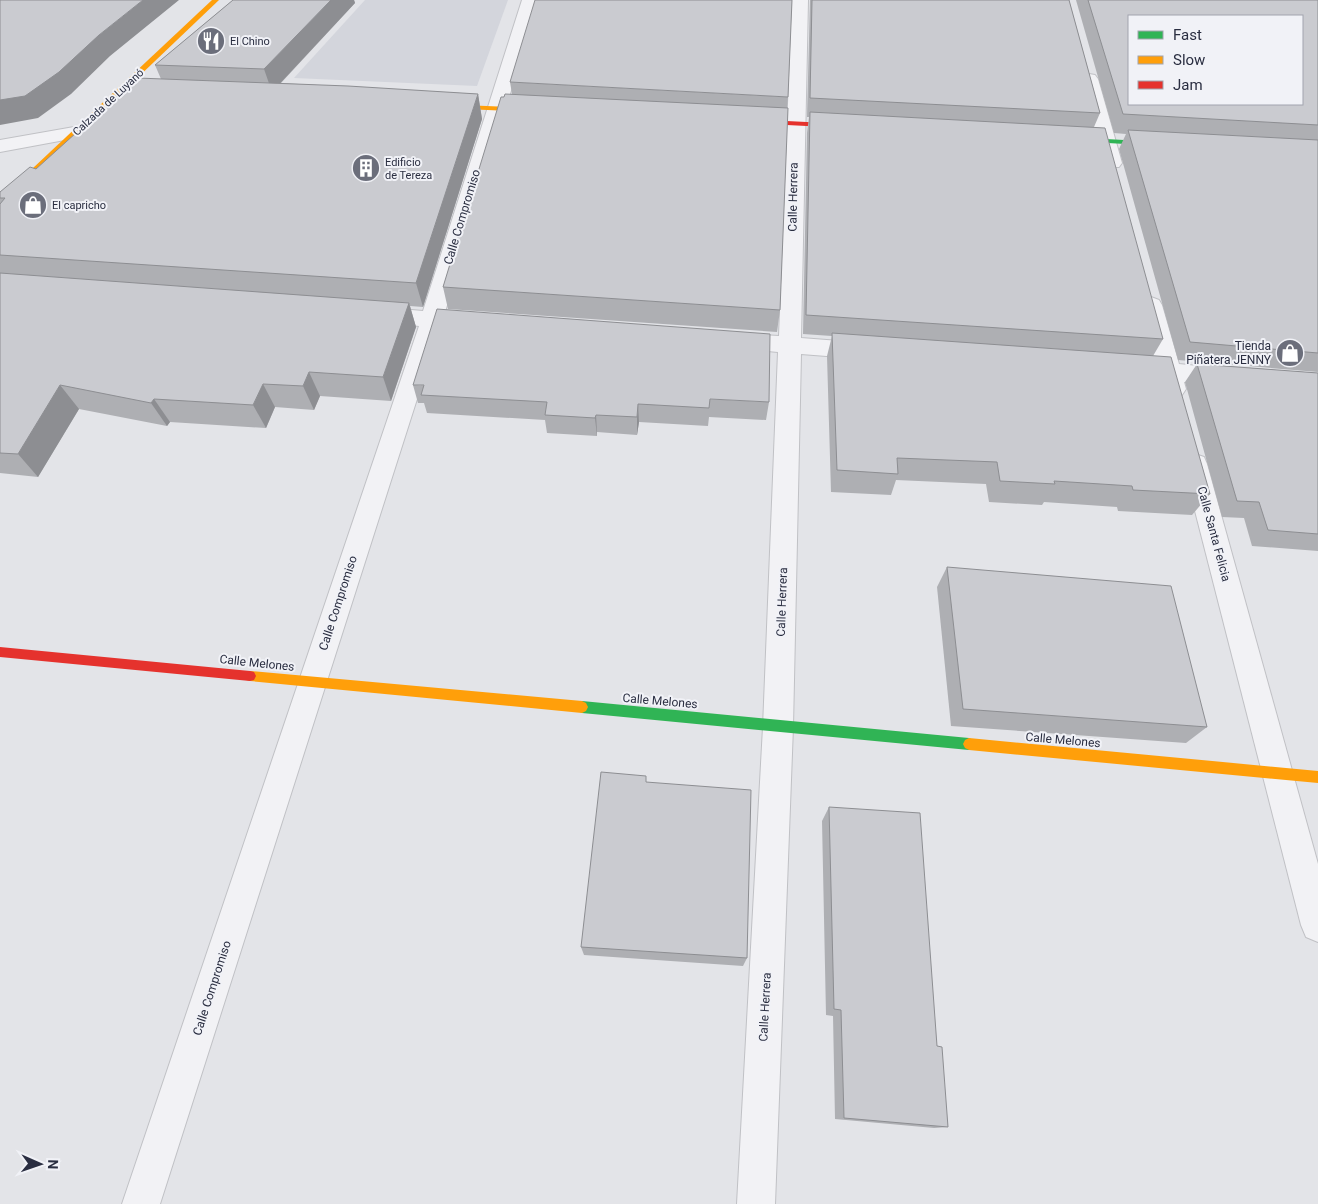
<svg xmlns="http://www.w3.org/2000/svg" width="1318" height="1204" font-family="Roboto,sans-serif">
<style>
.built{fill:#d3d5dc}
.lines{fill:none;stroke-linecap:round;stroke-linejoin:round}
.street-casing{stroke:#c0c1c5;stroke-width:2}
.street{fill:#f2f2f5;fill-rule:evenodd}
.fast{fill:#30b455;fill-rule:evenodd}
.slow{fill:#ff9f0a;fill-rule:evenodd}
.jam{fill:#e5322d;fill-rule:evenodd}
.wall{fill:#aeafb3}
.shaded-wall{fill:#8d8e92}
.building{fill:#cacbd0;stroke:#8d8e92;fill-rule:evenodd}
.labels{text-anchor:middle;stroke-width:4;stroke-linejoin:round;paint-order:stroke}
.far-poi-label{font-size:11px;fill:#2a2e41;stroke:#f1f2f7;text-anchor:start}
.far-street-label{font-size:11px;fill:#2a2e41;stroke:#f1f2f7}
.street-label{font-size:12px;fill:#2a2e41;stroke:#f1f2f7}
.poi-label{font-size:12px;fill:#2a2e41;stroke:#f1f2f7;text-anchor:end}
</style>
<rect width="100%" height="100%" fill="#e3e4e8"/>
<path class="built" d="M365,0H508L477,86L294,78Z"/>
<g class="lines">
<defs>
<g id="street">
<path d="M522,0H538L445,312L479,316L482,322L479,328L471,330L440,327L160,1204H122L419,326L369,320L366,315L369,310L377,307L423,311Z"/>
<path d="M792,0H808L801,338L865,343L873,345L876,351L873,357L865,359L801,354L793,727L775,1204H737L763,727L778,352L725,347L722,341L725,335L733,333L779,336Z"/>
<path d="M1089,74L1095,75L1098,79L1122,163L1119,167H1105L1102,163L1080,79L1083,75Z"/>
<path d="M74,127L81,129L83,133L81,137L0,152V140Z"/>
<path d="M1151,297L1159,300L1162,305L1179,364L1235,370L1239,376L1235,382L1227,385L1184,382L1186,389L1182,395L1174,398L1166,395L1160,380L1129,376L1125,370L1129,364L1137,362L1155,363L1140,305L1143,300Z"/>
<path d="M1195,454L1204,457L1207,464L1318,864V942L1306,937L1301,925L1183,464L1186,457Z"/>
</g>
</defs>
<use href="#street" class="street-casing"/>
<use href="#street" class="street"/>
<g class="fast">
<path d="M1069,137L1161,142L1165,144L1161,146L1072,141H1069Z"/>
<path d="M582,701L969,738L973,740L975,744L973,748L969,750L582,713L578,711L576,707L578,703Z"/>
</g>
<g class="slow">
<path d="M212,0H219L3,206L0,207V199Z"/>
<path d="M439,104L534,108L538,110L534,112L442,108L438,106Z"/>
<path d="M250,671L582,701L586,703L588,707L586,711L582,713L250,681L246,680L244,676L246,672Z"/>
<path d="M969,738L1318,771V783L969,750L965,748L963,744L965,740Z"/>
</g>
<g class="jam">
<path d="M747,119L846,124L850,126L846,128L750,123L746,121Z"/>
<path d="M0,647L250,671L254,672L256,676L254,680L250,681L0,657Z"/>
</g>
</g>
<g class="wall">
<path d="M233,0H354L355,3L281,83L478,94L482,119L423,307L410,306L416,327L391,401L320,396L314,410L275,407L266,428L170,422L167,426L79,409L38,477L0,473V192L36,169L161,79L155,65Z"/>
<path d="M810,0H1069L1100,113L1094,127L1163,339L1153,356L1210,494L1192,515L1118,511L1117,507L1044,502L1042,505L989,502L986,484L896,480L891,495L831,492L827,356L832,336L803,334L807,133L809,117H807Z"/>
<path d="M1076,0H1318V372L1178,360L1119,149L1126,134L1114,133Z"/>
<path d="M510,82L788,97L787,108L780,310L777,332L448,309L443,287L504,97L512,94Z"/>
<path d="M1197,364L1318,373V551L1252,546L1244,518L1222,517L1185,382Z"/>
<path d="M413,385L769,402L766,420L709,417L708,426L639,422L637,435L597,432V436L547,433L545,420L427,413L424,403H418Z"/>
<path d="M947,567L1207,727L1186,743L951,726L937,587Z"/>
<path d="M646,776V782L747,958L743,966L584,955L581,947Z"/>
<path d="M829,807L937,1046L948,1127L934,1128L835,1119L833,1016L826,1015L822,821Z"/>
</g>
<g class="shaded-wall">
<path d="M143,0H179L110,56L71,94L38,118L0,125V100L99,35Z"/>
<path d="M331,0H354L355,3L272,92L264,69Z"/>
<path d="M478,94L482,119L423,307L416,283Z"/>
<path d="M409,303L416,327L391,401L383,377Z"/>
<path d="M309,372L320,396L314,410L303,386Z"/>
<path d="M263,384L275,407L266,428L253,405Z"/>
<path d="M60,385L79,409L38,477L18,454Z"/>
<path d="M154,399L170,422L167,426L151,403Z"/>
<path d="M638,404L639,422L637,435V417Z"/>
<path d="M596,415L597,432V436L595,418Z"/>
</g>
<g class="building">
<path d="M0,0H143L99,35L59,72L25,96L0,100Z"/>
<path d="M233,0H331L264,69L155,65Z"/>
<path d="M535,0H792L788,97L510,82Z"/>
<path d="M812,0H1069L1100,113L810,98Z"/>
<path d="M1088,0H1318V125L1123,114ZM1129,16H1302V104H1129Z"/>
<path d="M137,78L348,86L478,94L416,283L0,255V204L5,198H0V192L30,167L36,169Z"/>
<path d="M505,94L788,108L780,310L443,287L501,97H504Z"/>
<path d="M810,112L1105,128L1163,339L806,315Z"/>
<path d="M1128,130L1318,140V353L1190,342Z"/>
<path d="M0,273L409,303L383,377L309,372L303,386L263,384L253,405L154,399L151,403L60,385L18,454L0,453Z"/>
<path d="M437,309L770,334L769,402L710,399L709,408L638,404L637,417L596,415L595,418L545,415L547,402L421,395L424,385H413Z"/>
<path d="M832,333L1171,357L1210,494L1133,490L1132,486L1054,481L1055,484L1000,481L997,462L897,458L898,474L837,470Z"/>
<path d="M1197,364L1318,373V534L1268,530L1259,502L1237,501Z"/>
<path d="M947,567L1171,586L1207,727L963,709Z"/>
<path d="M601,772L646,776V782L751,790L747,958L581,947Z"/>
<path d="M829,807L920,813L937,1046L942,1047L948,1127L844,1118L841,1010L834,1009Z"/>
</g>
<defs>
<symbol id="restaurant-disc" viewBox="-11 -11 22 22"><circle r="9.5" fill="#6b6e7b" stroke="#f1f2f7"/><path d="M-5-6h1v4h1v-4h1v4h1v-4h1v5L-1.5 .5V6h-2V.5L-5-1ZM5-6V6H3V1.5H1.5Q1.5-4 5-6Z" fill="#fff"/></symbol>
<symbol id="building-disc" viewBox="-11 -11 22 22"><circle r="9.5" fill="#6b6e7b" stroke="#f1f2f7"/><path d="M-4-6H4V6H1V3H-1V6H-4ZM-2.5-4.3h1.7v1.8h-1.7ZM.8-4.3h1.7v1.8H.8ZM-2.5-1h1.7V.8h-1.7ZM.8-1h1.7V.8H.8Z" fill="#fff"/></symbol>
<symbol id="shop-disc" viewBox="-11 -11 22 22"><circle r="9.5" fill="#6b6e7b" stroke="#f1f2f7"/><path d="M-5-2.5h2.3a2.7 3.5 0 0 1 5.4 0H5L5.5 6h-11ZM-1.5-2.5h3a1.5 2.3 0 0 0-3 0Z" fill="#fff"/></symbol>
</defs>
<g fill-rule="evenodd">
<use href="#restaurant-disc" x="195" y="25" width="32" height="32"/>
<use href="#building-disc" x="350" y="152" width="32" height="32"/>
<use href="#shop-disc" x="17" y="189" width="32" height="32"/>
<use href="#shop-disc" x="1274" y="337" width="32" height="32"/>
</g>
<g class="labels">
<g class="far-poi-label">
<text x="230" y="45">El Chino</text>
<text x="385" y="166">Edificio<tspan x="385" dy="13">de Tereza</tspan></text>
<text x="52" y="209">El capricho</text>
</g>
<g class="far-street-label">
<text transform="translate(108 102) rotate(-43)" y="4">Calzada de Luyanó</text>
</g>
<g class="street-label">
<text transform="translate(793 197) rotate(-89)" y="4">Calle Herrera</text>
<text transform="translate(462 217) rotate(-73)" y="4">Calle Compromiso</text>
<text transform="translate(1214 534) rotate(75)" y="4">Calle Santa Felicia</text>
<text transform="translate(782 602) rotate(-88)" y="4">Calle Herrera</text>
<text transform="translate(338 603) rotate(-72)" y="4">Calle Compromiso</text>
<text transform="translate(257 663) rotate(6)" y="4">Calle Melones</text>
<text transform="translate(660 701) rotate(5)" y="4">Calle Melones</text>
<text transform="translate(1063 740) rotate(5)" y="4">Calle Melones</text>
<text transform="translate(212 988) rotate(-72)" y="4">Calle Compromiso</text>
<text transform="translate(765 1007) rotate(-87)" y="4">Calle Herrera</text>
</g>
<g class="poi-label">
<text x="1271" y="350">Tienda<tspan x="1271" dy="14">Piñatera JENNY</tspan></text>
</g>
</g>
<rect x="1128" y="15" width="175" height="90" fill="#f1f2f7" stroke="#a1a4ae"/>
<rect x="1138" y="31" width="25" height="8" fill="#30b455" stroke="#a1a4ae"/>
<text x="1173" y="40" font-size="15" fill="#2a2e41">Fast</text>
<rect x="1138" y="56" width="25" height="8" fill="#ff9f0a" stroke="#a1a4ae"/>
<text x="1173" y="65" font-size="15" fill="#2a2e41">Slow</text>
<rect x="1138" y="81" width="25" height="8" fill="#e5322d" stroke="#a1a4ae"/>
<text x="1173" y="90" font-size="15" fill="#2a2e41">Jam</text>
<g transform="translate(40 1164) rotate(92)" stroke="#f1f2f7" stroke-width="4" paint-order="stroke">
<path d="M0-4L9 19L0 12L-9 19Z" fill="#2a2e41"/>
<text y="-8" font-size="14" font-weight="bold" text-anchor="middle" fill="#2a2e41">N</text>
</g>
</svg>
